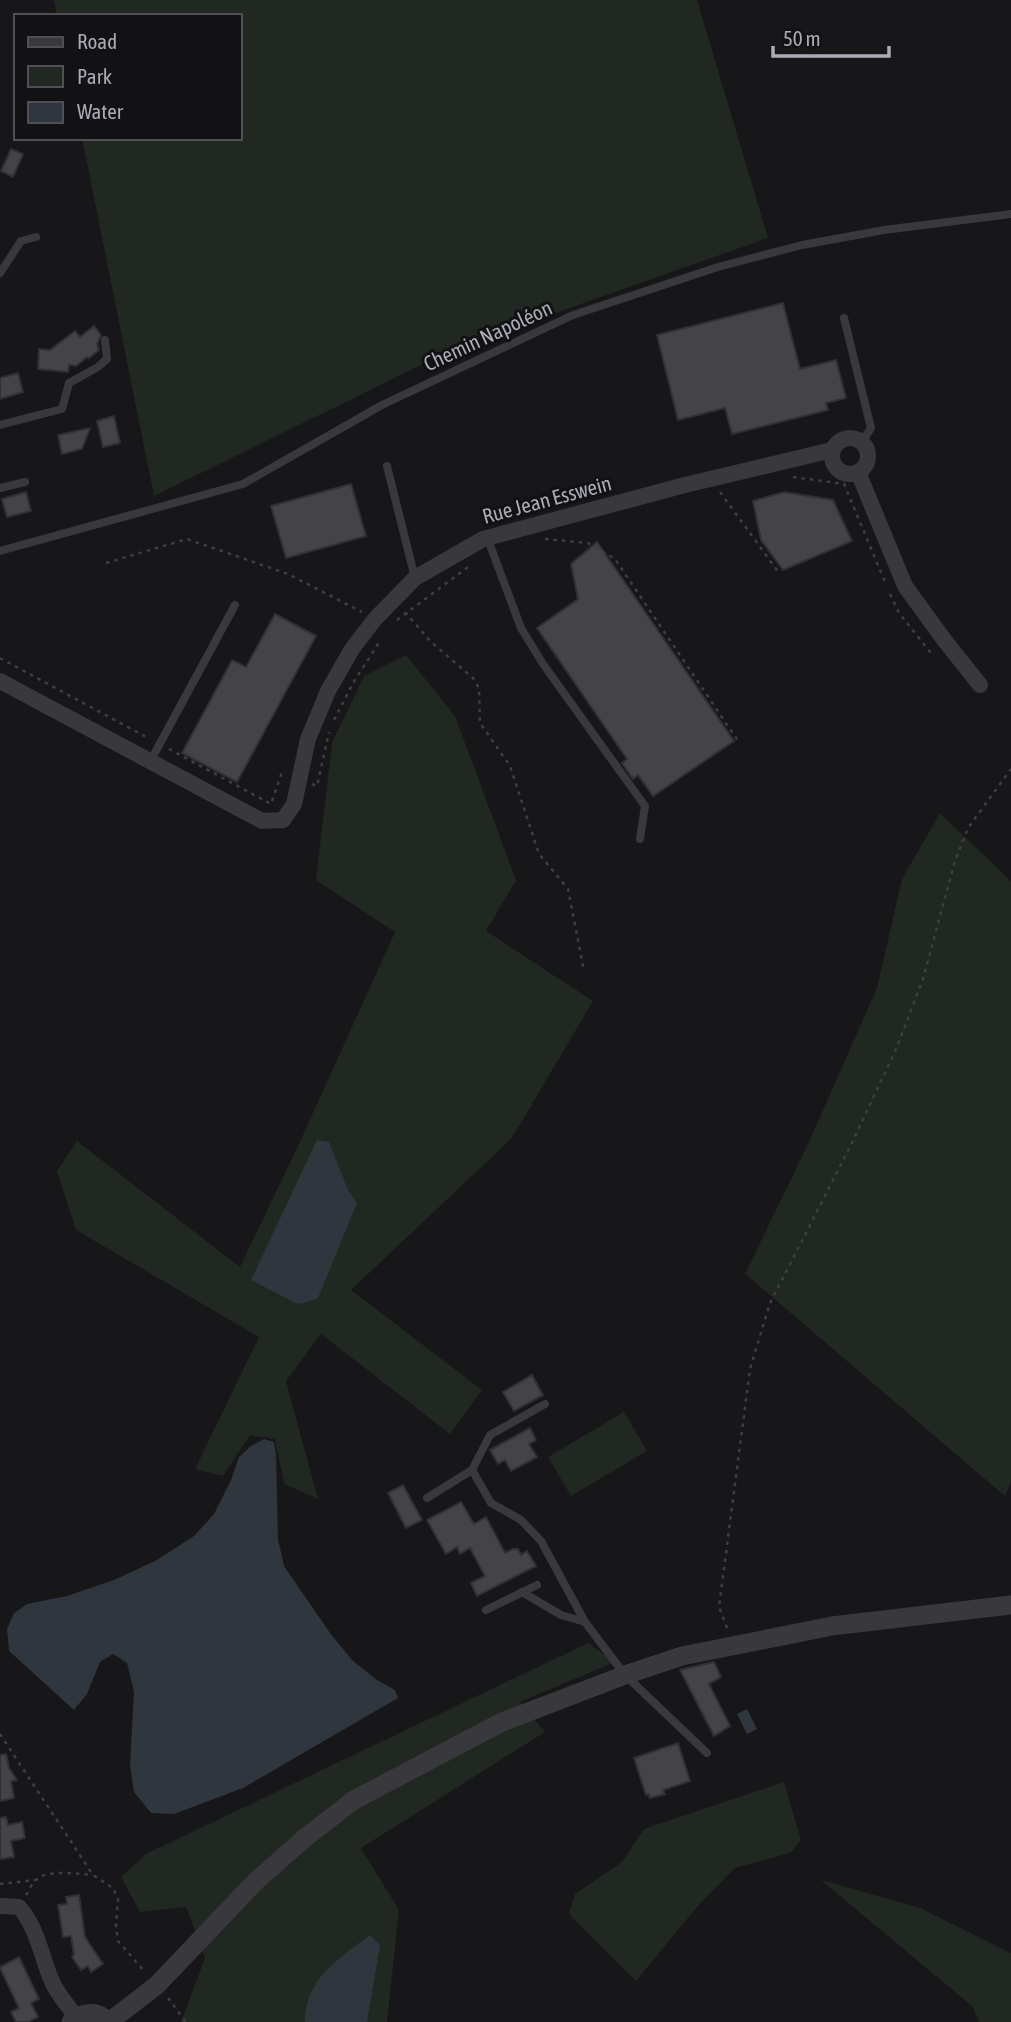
<svg xmlns="http://www.w3.org/2000/svg" width="1011" height="2022" font-family="'Asap Condensed',sans-serif">
<style>
.green{fill:#212822}
.water{fill:#30363d}
.building{fill:#444448;stroke:#313134;stroke-width:2}
.lines{fill:none;stroke-linecap:round;stroke-linejoin:round}
.path{stroke:#3e3f44;stroke-width:2.5;stroke-dasharray:3.5 5;stroke-linecap:butt}
.service{stroke:#38383d;stroke-width:8}
.minor{stroke:#38383d;stroke-width:16}
.tertiary{stroke:#38383d;stroke-width:19}
.labels{text-anchor:middle;stroke-width:6;stroke-linejoin:round;paint-order:stroke}
.street-label{font-size:21px;fill:#aaadb7;stroke:#121113}
</style>
<rect width="100%" height="100%" fill="#171618"/>
<g class="green">
<path d="M54,0H697L768,238L456,348L154,496L82,138H240V16H57Z"/>
<path d="M406,655L455,716L516,880L486,931L593,1001L512,1138L351,1290L482,1390L450,1434L321,1334L286,1381L318,1499L284,1484L275,1439L250,1435L223,1476L195,1469L259,1337L76,1230L57,1171L77,1141L240,1267L298,1146L395,932L316,880L332,743L364,676Z"/>
<path d="M940,813L1011,881V1482L1005,1496L745,1274L808,1144L877,988L902,879Z"/>
<path d="M624,1412L647,1451L571,1496L548,1457Z"/>
<path d="M588,1643L615,1662L520,1702L545,1732L361,1848L399,1910L387,2022H181L205,1958L186,1907L140,1912L121,1877L146,1854Z"/>
<path d="M784,1782L801,1840L790,1853L735,1868L696,1908L636,1981L569,1914L575,1894L622,1862L644,1829Z"/>
<path d="M821,1880L920,1908L1011,1953V2022H979L973,2007Z"/>
</g>
<g class="water">
<path d="M317,1140L329,1142L348,1190L357,1203L318,1298L301,1304L296,1303L251,1280Z"/>
<path d="M264,1439L274,1442L276,1454L278,1539L284,1566L330,1633L353,1661L377,1680L395,1690L398,1698L243,1788L174,1814L151,1813L134,1792L130,1765L134,1692L127,1663L113,1654L100,1662L87,1694L74,1710L9,1651L7,1629L14,1613L27,1604L67,1596L114,1580L157,1560L194,1536L214,1514L231,1480L239,1457L251,1446Z"/>
<path d="M747,1709L757,1729L747,1734L737,1714Z"/>
<path d="M370,1935L380,1945L367,2022H305C305,1978 339,1959 370,1935Z"/>
</g>
<g class="building">
<path d="M11,149L23,154L13,177L1,171Z"/>
<path d="M783,303L800,369L836,360L846,398L826,403L828,410L732,434L725,408L678,420L657,335Z"/>
<path d="M94,326L101,335L97,344L99,350L89,358L87,357L76,366L69,365L68,372L38,369L39,349L50,350L75,331L80,337Z"/>
<path d="M18,373L23,392L0,399V378Z"/>
<path d="M114,416L120,443L103,447L97,421Z"/>
<path d="M90,428L82,449L62,454L58,435Z"/>
<path d="M351,484L366,536L286,558L271,506Z"/>
<path d="M26,492L31,511L7,517L2,499Z"/>
<path d="M784,492L833,500L852,541L783,570L761,540L753,501Z"/>
<path d="M597,542L734,741L653,796L638,775L633,779L622,763L627,759L537,628L578,599L571,564Z"/>
<path d="M275,614L316,636L237,782L182,753L232,660L246,667Z"/>
<path d="M532,1375L543,1395L514,1411L503,1392Z"/>
<path d="M530,1428L536,1440L529,1444L537,1457L511,1471L505,1460L498,1464L490,1450Z"/>
<path d="M403,1485L422,1520L406,1528L388,1493Z"/>
<path d="M461,1502L474,1524L486,1517L505,1553L513,1549H518L521,1555L527,1551L536,1566L477,1596L471,1583L485,1576L470,1548L460,1554L457,1547L446,1554L427,1520Z"/>
<path d="M714,1662L721,1677L709,1684L730,1726L714,1736L680,1670Z"/>
<path d="M678,1743L690,1781L663,1790L665,1794L650,1798L649,1794L646,1795L634,1758Z"/>
<path d="M6,1754L9,1768L17,1780L11,1781L14,1798L0,1801V1755Z"/>
<path d="M6,1817L8,1825L22,1822L25,1838L11,1841L14,1857L0,1859V1818Z"/>
<path d="M79,1895L85,1937L103,1964L91,1972L88,1966L81,1970L72,1957L74,1955L71,1936L63,1937L58,1905L67,1904L66,1897Z"/>
<path d="M19,1957L39,1999L31,2003L38,2017L28,2022H16L11,2012L19,2008L0,1968V1967Z"/>
</g>
<g class="lines">
<g class="path">
<path d="M793,477L844,484L885,582"/>
<path d="M720,492L779,573"/>
<path d="M545,539L588,543L615,559L738,741"/>
<path d="M106,563L187,539L288,574L362,612"/>
<path d="M890,594L899,613L931,653"/>
<path d="M405,612L431,642L473,678L479,688L480,723L510,766L539,854L568,889L584,971"/>
<path d="M397,620L468,567"/>
<path d="M0,658L148,738"/>
<path d="M334,720L353,683L380,641"/>
<path d="M169,749L271,804L282,772L284,773"/>
<path d="M312,784L317,786L329,732"/>
<path d="M727,1628L719,1607L750,1369L770,1303L851,1145L896,1049L923,979L955,861L968,828L1011,769"/>
<path d="M0,1734L93,1875L113,1888L118,1899L116,1925L118,1941L145,1972"/>
<path d="M0,1884L35,1880"/>
<path d="M26,1895C29,1890 32,1883 36,1880C46,1869 79,1874 93,1875"/>
<path d="M168,1998L186,2022"/>
</g>
<g class="service">
<path d="M0,273L21,241L36,237"/>
<path d="M844,318L871,428L862,442"/>
<path d="M0,425L62,409L69,383L98,367L107,359L105,340"/>
<path d="M387,466L415,578"/>
<path d="M0,488L25,482"/>
<path d="M487,537L521,628L543,664L645,806L640,839"/>
<path d="M0,551L243,484L382,405L573,315L718,267L802,245L884,230L1011,214"/>
<path d="M151,760L235,605"/>
<path d="M472,1470L491,1503L521,1520L541,1541L585,1622L625,1675L707,1753"/>
<path d="M427,1498L472,1470L490,1435L545,1404"/>
<path d="M522,1592L561,1615L585,1622"/>
<path d="M486,1610L537,1585"/>
</g>
<g class="minor">
<circle cx="850" cy="456" r="18"/>
<path d="M858,472L905,586L945,641L980,685"/>
<path d="M0,681L262,821L283,820L294,804L308,739L328,691L352,649L375,619L415,578L483,539L685,485L832,450"/>
<path d="M0,1906L19,1907C37,1927 41,1955 51,1979C56,1993 68,2005 76,2017"/>
</g>
<g class="tertiary">
<path d="M71,2022C83,2011 97,2010 108,2022"/>
<path d="M109,2022L157,1985L255,1882L306,1837L354,1800L502,1722L625,1675L682,1656L832,1626L1011,1605"/>
</g>
</g>
<g class="labels">
<g class="street-label">
<text transform="translate(488 336) rotate(-25)" y="7">Chemin Napoléon</text>
<text transform="translate(547 500) rotate(-15)" y="7">Rue Jean Esswein</text>
</g>
</g>
<rect x="14" y="14" width="228" height="126" fill="#121113" stroke="#4f4f55" stroke-width="2"/>
<rect x="28" y="37" width="35" height="10" fill="#38383d" stroke="#4f4f55" stroke-width="2"/>
<text x="77" y="49" font-size="21" fill="#aaadb7">Road</text>
<rect x="28" y="66" width="35" height="21" fill="#212822" stroke="#4f4f55" stroke-width="2"/>
<text x="77" y="84" font-size="21" fill="#aaadb7">Park</text>
<rect x="28" y="102" width="35" height="21" fill="#30363d" stroke="#4f4f55" stroke-width="2"/>
<text x="77" y="119" font-size="21" fill="#aaadb7">Water</text>
<path d="M773 46v10h116v-10" fill="none" stroke="#aaadb7" stroke-width="3.5"/>
<text x="783" y="46" font-size="21" fill="#aaadb7" stroke="#121113" stroke-width="5" paint-order="stroke">50 m</text>
</svg>
